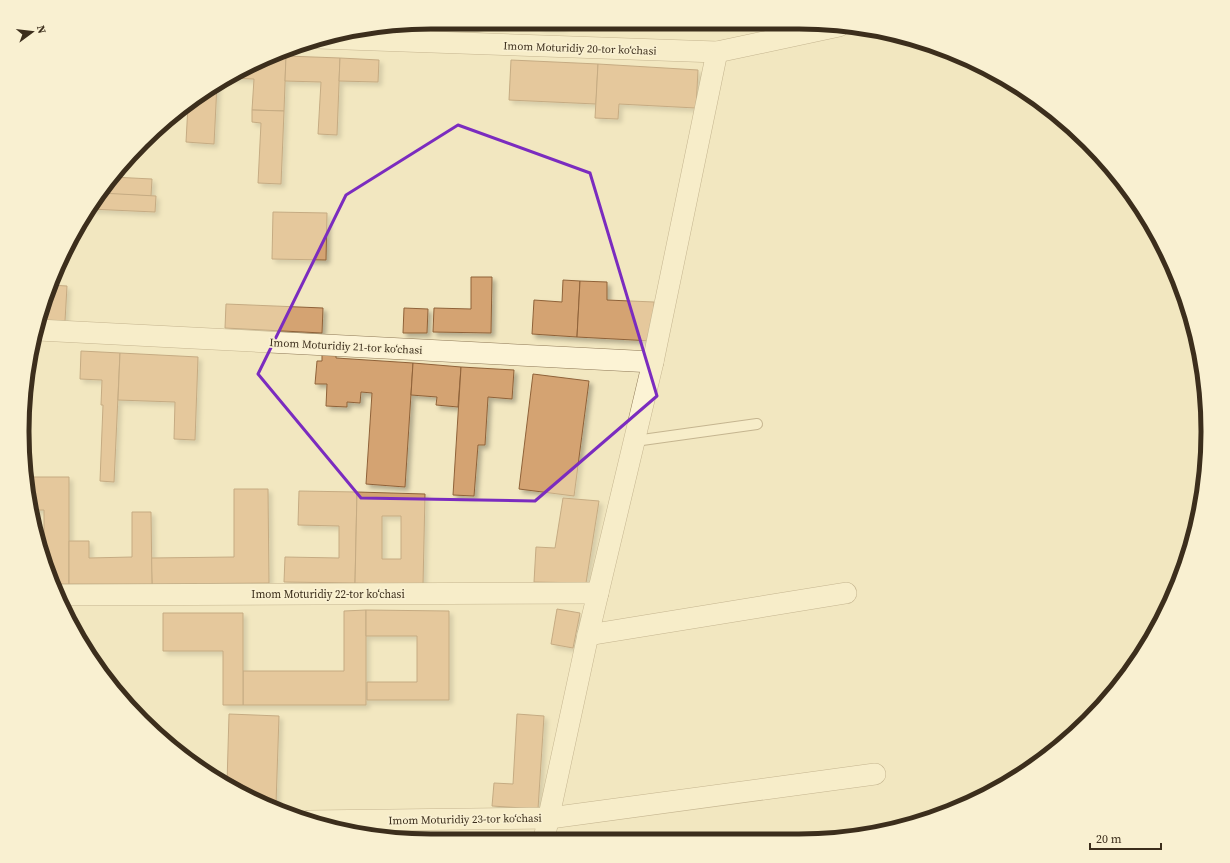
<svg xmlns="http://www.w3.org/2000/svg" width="1230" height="863" font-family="'Source Serif 4',serif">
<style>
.building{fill:#d4a372;stroke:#8f6239;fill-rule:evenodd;filter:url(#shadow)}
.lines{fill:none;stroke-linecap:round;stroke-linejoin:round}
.service-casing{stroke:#8e7856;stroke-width:12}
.minor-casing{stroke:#8e7856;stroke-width:22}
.service{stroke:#fcf3d5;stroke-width:10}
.minor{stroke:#fcf3d5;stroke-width:21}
.marked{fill:none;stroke:#7b2cbf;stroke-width:3;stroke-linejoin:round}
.labels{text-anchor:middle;stroke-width:3.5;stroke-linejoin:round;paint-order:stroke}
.street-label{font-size:11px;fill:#3c2e1c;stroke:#f9f0d1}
.rim{fill:none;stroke:#3c2e1c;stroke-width:5}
</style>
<defs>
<filter id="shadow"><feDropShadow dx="3.5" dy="3.5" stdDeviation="2" flood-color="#0004"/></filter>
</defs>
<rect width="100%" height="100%" fill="#f2e7c0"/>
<g class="building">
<path d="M432,22H477V30L388,28Z"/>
<rect x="540" y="22" width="23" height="5"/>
<path d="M691,22H706V25L691,24Z"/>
<path d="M706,22H759V26L706,25Z"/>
<path d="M759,22H781L780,27L759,26Z"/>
<path d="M272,55L286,56L284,111L252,110L254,79L229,78Z"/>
<path d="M286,56L340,58L337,135L318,134L321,82L285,81Z"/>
<path d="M340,58L379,60L378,82L339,81Z"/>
<path d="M511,60L598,64L596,104L509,100Z"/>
<path d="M598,64L698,70L696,108L619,104L618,119L595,118Z"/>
<path d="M217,84L214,144L186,142L188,105L204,91Z"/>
<path d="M252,110L284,111L281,184L258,183L261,123L252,122Z"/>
<path d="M112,177L152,179L151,196L108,194L109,182Z"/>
<path d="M101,193L156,196L155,212L90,209Z"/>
<path d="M273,212L327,213L326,260L272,259Z"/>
<path d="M471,277H492L491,333L433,332L434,308L471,309Z"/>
<path d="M563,280L580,281L577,337L532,334L534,300L562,302Z"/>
<path d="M580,281L607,282V300L654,302L652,341L577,337Z"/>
<path d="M50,285L67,286L65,321L41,320Z"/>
<path d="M226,304L323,308L322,333L225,328Z"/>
<path d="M404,308L428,309L427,333H403Z"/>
<path d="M81,351L120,353L114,482L100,481L103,405H101L102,380L80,379Z"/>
<path d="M120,353L198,357L195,440L174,439L175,402L118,400Z"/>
<path d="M322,354L336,355V358L413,363L405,487L366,484L372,393L361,392L360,403L347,402V407L326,406L327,384H315L317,361H322Z"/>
<path d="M413,363L461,367L458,407L436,405L437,397L411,395Z"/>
<path d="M461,367L514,370L512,399L488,397L485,445H478L474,496L453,495Z"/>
<path d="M533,374L589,381L574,496L519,489Z"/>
<path d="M26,477H69V584H53L44,558V510H36L35,515H31L26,485Z"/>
<path d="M234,489H268L269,583L152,584L151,558L234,557Z"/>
<path d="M299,491L357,492L355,583L284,582L285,557L339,558V526L298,525Z"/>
<path d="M357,492L425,494L423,585L355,583ZM382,516H401V559H382Z"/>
<path d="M563,498L599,501L586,583L534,582L536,547L555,548Z"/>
<path d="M132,512H151L152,584H69V541H89V558L132,557Z"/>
<path d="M557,609L580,613L573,648L551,644Z"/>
<path d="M366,610V705H243V671H344V611Z"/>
<path d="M366,610L449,611V700H367V682H417V636H366Z"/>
<path d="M163,613H243V705H223V651H163Z"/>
<path d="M229,714L279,716L276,804H264L251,799L227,784Z"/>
<path d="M517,714L544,716L538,809L492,806L494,783L513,784Z"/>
<path d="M364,825H377V835L364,833Z"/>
<path d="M378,836L423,837V840H405Z"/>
</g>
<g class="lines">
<defs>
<path id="service" d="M635,441L757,424"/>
<g id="minor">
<path d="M318,38L717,52L839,26"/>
<path d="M38,330L653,362"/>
<path d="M58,595L598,593"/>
<path d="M588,635L846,593"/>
<path d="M309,821L550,818L875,774"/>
<path d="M544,839L588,635L653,362L717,52"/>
</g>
</defs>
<use href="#service" class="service-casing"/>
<use href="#minor" class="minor-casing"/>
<use href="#service" class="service"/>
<use href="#minor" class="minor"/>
</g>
<path d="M0 0H1230V863H0ZM458,125L590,173L657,396L535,501L361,498L258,374L346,195Z" fill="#f2e7c0" fill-opacity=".55" fill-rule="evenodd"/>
<path class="marked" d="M458,125L590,173L657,396L535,501L361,498L258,374L346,195Z"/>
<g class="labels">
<g class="street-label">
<text transform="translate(580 48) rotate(2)" y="4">Imom Moturidiy 20-tor koʻchasi</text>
<text transform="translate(346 346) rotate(3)" y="4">Imom Moturidiy 21-tor koʻchasi</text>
<text x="328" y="598">Imom Moturidiy 22-tor koʻchasi</text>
<text transform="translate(465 819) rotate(-1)" y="4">Imom Moturidiy 23-tor koʻchasi</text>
</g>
</g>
<path d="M0 0H1230V863H0ZM431 29H799A402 402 0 0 1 1201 431V432A402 402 0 0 1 799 834H431A402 402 0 0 1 29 432V431A402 402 0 0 1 431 29Z" fill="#f9f0d1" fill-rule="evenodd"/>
<path class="rim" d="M431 29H799A402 402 0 0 1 1201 431V432A402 402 0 0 1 799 834H431A402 402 0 0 1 29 432V431A402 402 0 0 1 431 29Z"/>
<g transform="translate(32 32) rotate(75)" stroke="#f9f0d1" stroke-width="3" paint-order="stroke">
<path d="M0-3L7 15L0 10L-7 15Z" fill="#3c2e1c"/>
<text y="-6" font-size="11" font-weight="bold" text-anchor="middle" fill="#3c2e1c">N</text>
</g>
<path d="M1090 843v6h71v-6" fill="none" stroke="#3c2e1c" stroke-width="2"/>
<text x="1096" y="843" font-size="12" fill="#3c2e1c" stroke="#f9f0d1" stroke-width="3" paint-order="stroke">20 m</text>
</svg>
